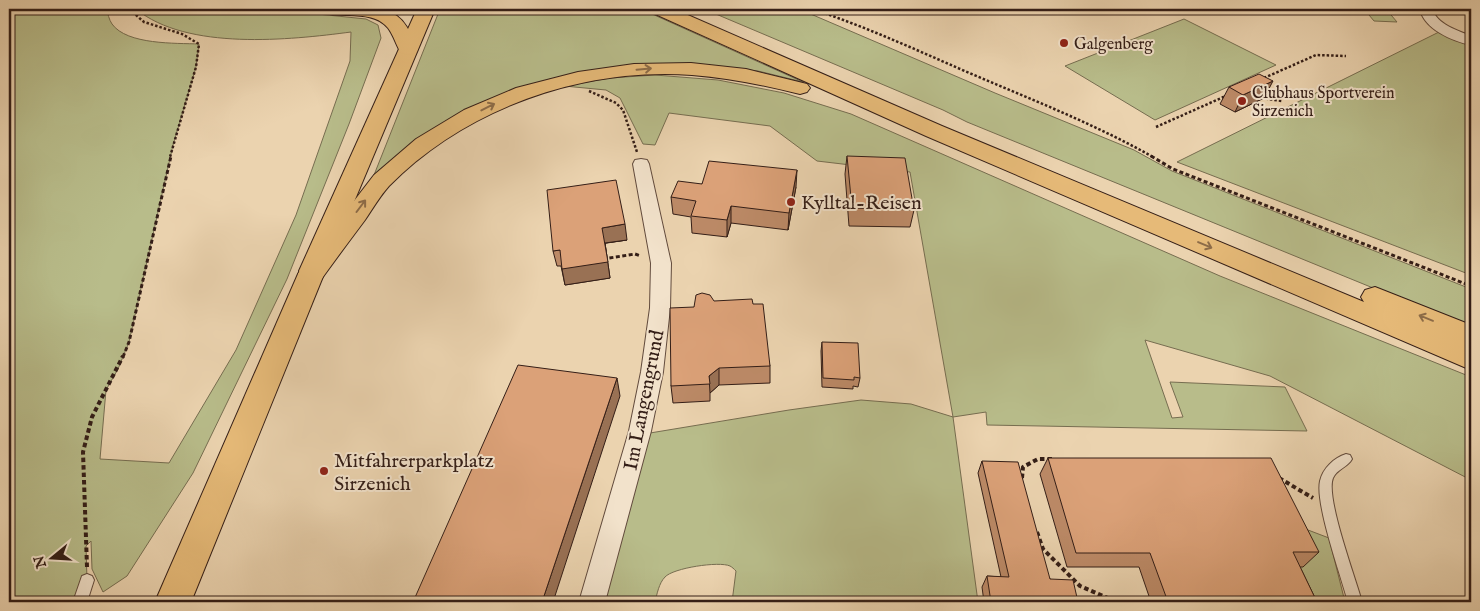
<svg xmlns="http://www.w3.org/2000/svg" width="1480" height="611" font-family="'IM FELL English',serif">
<style>
.green{fill:#b8bc8a;stroke:#766d50}
.lines{fill:none;stroke-linecap:round;stroke-linejoin:round}
.service-casing{stroke:#624b3d;stroke-width:2}
.minor-casing{stroke:#624b3d;stroke-width:2}
.primary-casing{stroke:#341e17;stroke-width:2}
.trunk-casing{stroke:#341e17;stroke-width:2}
.motorway-casing{stroke:#341e17;stroke-width:2}
.path-far2{stroke:#341e17;stroke-width:2.5;stroke-dasharray:2.5 2;stroke-linecap:butt}
.path-far1{stroke:#341e17;stroke-width:3;stroke-dasharray:4 2.5;stroke-linecap:butt}
.path{stroke:#341e17;stroke-width:4;stroke-dasharray:4.5 3;stroke-linecap:butt}
.service{fill:#f2e2cb;fill-rule:evenodd}
.minor{fill:#f2e2cb;fill-rule:evenodd}
.primary{fill:#e6ba78;fill-rule:evenodd}
.trunk{fill:#e6ba78;fill-rule:evenodd}
.motorway{fill:#e6ba78;fill-rule:evenodd}
.wall{fill:#bc8a67;stroke:#341e17}
.shaded-wall{fill:#997154;stroke:#341e17}
.building{fill:#dba178;stroke:#341e17}
.oneway{stroke:#8d6c48}
.poi-dot{fill:#8f2418;stroke:#f2e2cb;stroke-width:2}
.labels{text-anchor:middle;stroke-width:4;stroke-linejoin:round;paint-order:stroke}
.far-poi-label{font-size:16px;fill:#341e17;stroke:#f2e2cb;text-anchor:start}
.poi-label{font-size:20px;fill:#341e17;stroke:#f2e2cb;text-anchor:start}
.street-label{font-size:20px;fill:#341e17;stroke:#f2e2cb}
</style>
<rect width="100%" height="100%" fill="#ebd3af"/>
<filter id="stains"><feTurbulence type="fractalNoise" baseFrequency=".004" numOctaves="4"/><feColorMatrix values="0 0 0 0 .2 0 0 0 0 .09 0 0 0 0 .02 0 0 0 .5 -.17"/></filter>
<radialGradient id="worn" r=".72"><stop offset=".6" stop-color="#630" stop-opacity="0"/><stop offset="1" stop-color="#630" stop-opacity=".3"/></radialGradient>
<g class="green">
<path d="M9,9H106C108,13 109,20 112,24C127,45 176,43 199,44L196,67L173,145L129,342L118,369L106,390L100,459L169,463L236,350L296,215L350,61L351,32C290,40 187,51 136,9H269L366,19L378,25L381,38L349,124L287,279L193,473L127,576L103,592L92,569L91,541L86,546L87,580L81,599L105,602H9Z"/>
<path d="M440,9H641L803,82L758,71L693,64L550,79L374,175Z"/>
<path d="M704,9H799L995,93L1134,150L1172,171L1471,289V328L967,122L943,110Z"/>
<path d="M1364,9H1386L1397,22L1374,21Z"/>
<path d="M1184,19L1276,65L1155,120L1065,66Z"/>
<path d="M1441,31L1471,44V275L1177,162Z"/>
<path d="M655,75L718,80L784,93L851,114L1220,276L1471,377V480L1270,376L1145,340L1172,418L1183,417L1170,382L1285,387L1307,431L987,425L986,412L953,417L978,602H732L736,571C734,569 732,567 730,566C719,561 673,568 665,577C659,583 657,594 655,602H602L650,433L789,410L861,400L911,404L953,417L910,172L817,161L770,126L669,113L655,145L643,144L620,98L606,90L564,86L610,78Z"/>
<path d="M1308,530L1329,538L1345,602H1294L1280,567L1303,566L1287,533Z"/>
</g>
<g class="lines">
<defs>
<g id="service">
<path d="M1346,454L1350,455L1352,459C1348,467 1337,469 1333,478C1325,497 1356,579 1362,602H1348C1341,576 1315,504 1320,481C1323,468 1334,458 1346,454Z"/>
<path d="M87,574L92,576L94,580L87,602H73L82,576Z"/>
</g>
<g id="minor">
<path d="M1420,9H1432C1438,25 1457,30 1471,36V45C1452,41 1424,29 1420,9Z"/>
<path d="M641,159L647,160L649,164L671,263L670,308L663,372L651,431L605,602H579L629,431L641,372L650,308L651,263L633,164L635,160Z"/>
</g>
<path id="primary" d="M417,9H435L325,271L321,278L312,280L303,278L299,271Z"/>
<path id="trunk" d="M311,265L320,267L324,274L191,602H155L298,274L302,267Z"/>
<g id="motorway">
<path d="M321,9C341,8 381,4 397,16C408,24 412,38 418,49L415,53L408,55L401,53C396,45 394,36 388,28C374,10 344,18 324,13Z"/>
<path d="M650,9H674L942,126L1364,302L1361,297L1365,290L1375,287L1471,325V370L926,136L653,13Z"/>
<path d="M691,63L746,69L807,84L810,88L807,92L800,94C764,85 729,78 692,75C583,67 466,108 389,186C380,196 373,208 365,220C350,240 335,260 320,281L311,283L302,281L298,274L374,175L416,139L464,110L516,88L578,72L634,64Z"/>
</g>
</defs>
<use href="#service" class="service-casing"/>
<use href="#minor" class="minor-casing"/>
<use href="#primary" class="primary-casing"/>
<use href="#trunk" class="trunk-casing"/>
<use href="#motorway" class="motorway-casing"/>
<g class="path-far2">
<path d="M129,9L144,22L182,34L199,44L196,67L170,157"/>
<path d="M812,9C870,28 925,54 981,78C1038,102 1098,126 1153,157"/>
<path d="M1264,78L1316,55L1346,56"/>
<path d="M589,91L616,103L623,110L637,152"/>
<path d="M1261,98L1282,101"/>
<path d="M1156,127L1228,95"/>
</g>
<g class="path-far1">
<path d="M1151,156L1173,169L1471,286"/>
<path d="M603,259L635,254L641,256"/>
<path d="M123,357L129,342L171,156"/>
</g>
<g class="path">
<path d="M1022,478L1023,467L1038,459H1052"/>
<path d="M1279,478L1313,498"/>
<path d="M1037,532L1043,549L1080,586L1117,602"/>
<path d="M87,567L83,452L92,417L123,356"/>
</g>
<use href="#service" class="service"/>
<use href="#minor" class="minor"/>
<use href="#primary" class="primary"/>
<use href="#trunk" class="trunk"/>
<use href="#motorway" class="motorway"/>
</g>
<g class="wall">
<path d="M1229,87L1264,98L1235,112L1220,104Z"/>
<path d="M847,156L914,210L910,227L849,226L845,174Z"/>
<path d="M702,184L796,187L788,230L731,223L727,237L692,233L691,217L673,214L671,197Z"/>
<path d="M627,240L605,243L610,278L565,285L561,266H557L553,251Z"/>
<path d="M753,304L770,366V383L719,385L710,393V401L673,403L671,386L694,307Z"/>
<path d="M822,342L860,378L858,387L853,386V389L822,387L821,351Z"/>
<path d="M1048,458L1319,552L1303,567H1300L1317,602H1151L1139,567H1067L1040,474Z"/>
<path d="M982,461L1050,579L1078,602H984L982,587L987,576L1001,577L978,473Z"/>
</g>
<g class="shaded-wall">
<path d="M1273,81L1264,98L1235,112L1243,95Z"/>
<path d="M797,170L796,187L788,230L789,213Z"/>
<path d="M731,206V223L727,237V220Z"/>
<path d="M625,224L627,240L605,243L610,278L565,285L562,269L602,228Z"/>
<path d="M719,368V385L710,393L709,376Z"/>
<path d="M617,378L620,396L553,602H542Z"/>
</g>
<g class="building">
<path d="M1259,74L1273,81L1243,95L1229,87Z"/>
<path d="M847,156L905,158L914,210L852,208Z"/>
<path d="M709,161L797,170L789,213L731,206L727,220L691,216L696,201L671,197L678,181L702,184Z"/>
<path d="M616,180L625,224L602,228L608,262L562,269L560,250L553,251L547,190Z"/>
<path d="M702,293L710,295L714,301L752,299L753,304H763L770,366L719,368L709,376L710,384L671,386L670,308L694,307L696,295Z"/>
<path d="M822,342L858,343L860,378L854,377V380L823,378Z"/>
<path d="M518,365L617,378L542,602H413Z"/>
<path d="M1048,458H1271L1319,552H1293L1317,602H1168L1150,553H1076Z"/>
<path d="M982,461L1018,462L1050,579L1073,580L1078,602H991L987,576L1009,577Z"/>
</g>
<defs><path id="oneway-shaft" d="M-6 0H5M1.5-3L5.5 0L1.5 3" fill="none" stroke-width="1.6" stroke-linecap="round" stroke-linejoin="round" transform="scale(1.25)"/></defs>
<g class="oneway">
<use href="#oneway-shaft" transform="translate(644 69) rotate(-5)"/>
<use href="#oneway-shaft" transform="translate(488 107) rotate(-27)"/>
<use href="#oneway-shaft" transform="translate(361 206) rotate(-53)"/>
<use href="#oneway-shaft" transform="translate(1205 245) rotate(23)"/>
<use href="#oneway-shaft" transform="translate(1426 318) rotate(-158)"/>
</g>
<g class="poi-dot">
<circle cx="1064" cy="43" r="5"/>
<circle cx="1242" cy="101" r="5"/>
<circle cx="791" cy="202" r="5"/>
<circle cx="324" cy="471" r="5"/>
</g>
<g class="labels">
<g class="far-poi-label">
<text x="1074" y="49">Galgenberg</text>
<text x="1252" y="98">Clubhaus Sportverein<tspan x="1252" dy="18">Sirzenich</tspan></text>
</g>
<g class="poi-label">
<text x="801" y="209">Kylltal-Reisen</text>
<text x="334" y="467">Mitfahrerparkplatz<tspan x="334" dy="23">Sirzenich</tspan></text>
</g>
<g class="street-label">
<text transform="translate(643 400) rotate(-79)" y="7">Im Langengrund</text>
</g>
</g>
<rect width="1480" height="611" fill="none" stroke="#ebd3af" stroke-width="30"/>
<rect x="10" y="10" width="1460" height="591" fill="none" stroke="#341e17" stroke-width="2.5"/>
<rect x="15" y="15" width="1450" height="581" fill="none" stroke="#341e17"/>
<g transform="translate(52 558) rotate(252)" stroke="#f2e2cb" stroke-width="4" paint-order="stroke">
<path d="M0-4L9 19L0 12L-9 19Z" fill="#341e17"/>
<text y="-8" font-size="14" font-weight="bold" text-anchor="middle" fill="#341e17">N</text>
</g>
<rect width="100%" height="100%" filter="url(#stains)"/>
<rect width="100%" height="100%" fill="url(#worn)"/>
</svg>
